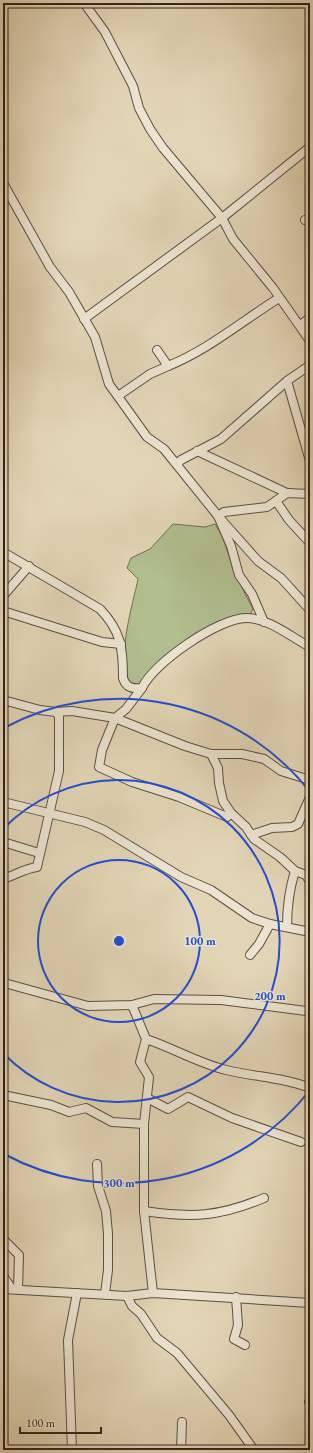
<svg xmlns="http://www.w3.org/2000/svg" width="313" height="1453" font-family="'EB Garamond',serif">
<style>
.green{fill:#b1be90;stroke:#707056}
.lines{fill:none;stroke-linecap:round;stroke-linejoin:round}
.minor-casing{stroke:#5c4f42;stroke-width:10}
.minor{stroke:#ece4d0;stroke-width:8}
.ring{fill:none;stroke:#1d4ed8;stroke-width:2}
.centre{fill:#1d4ed8;stroke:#ece4d0;stroke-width:2}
.ring-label{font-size:12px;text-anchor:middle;font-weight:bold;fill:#1d4ed8;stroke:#ece4d0;stroke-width:3;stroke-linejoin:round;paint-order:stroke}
</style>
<rect width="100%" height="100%" fill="#e2d5b6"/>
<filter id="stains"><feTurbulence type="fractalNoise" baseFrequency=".005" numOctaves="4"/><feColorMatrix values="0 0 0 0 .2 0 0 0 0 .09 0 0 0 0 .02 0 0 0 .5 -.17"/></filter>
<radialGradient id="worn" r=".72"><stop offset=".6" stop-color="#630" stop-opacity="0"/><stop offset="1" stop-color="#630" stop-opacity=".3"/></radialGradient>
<path class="green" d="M173,524L205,527L215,524L223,538L234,572L253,609L250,615L184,643L142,684L136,687C110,675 134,601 138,579L127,568L131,558L150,549Z"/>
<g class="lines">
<defs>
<g id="minor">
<path d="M84,3L105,32L133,86L139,108L150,129L163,148L222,218L233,239L273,288L310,341"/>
<path d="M3,183L50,267L69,292L95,337L109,384L147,437L164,449L218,516L231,546L239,575L252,594L264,622"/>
<path d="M305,220L310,221"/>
<path d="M84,319L222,218L310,147"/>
<path d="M300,325L310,318"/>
<path d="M157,350L168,366C208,350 242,321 279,298"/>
<path d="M310,365L287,381L310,461"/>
<path d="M118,396L150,374L168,366"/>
<path d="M197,451L287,493"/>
<path d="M177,464L181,460L221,439L287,381"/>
<path d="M310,494L287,493L267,507L224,512L218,516L258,561L281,578L310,610"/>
<path d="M276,501L289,520L310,543"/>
<path d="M3,552L100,609C121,631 123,648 123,678C126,688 133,689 142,688C153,663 219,618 246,618C269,618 291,637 310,647"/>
<path d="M3,596L29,566"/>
<path d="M3,611L102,642L121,644"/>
<path d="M142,688L126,709L115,718L102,750L99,767L132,782L179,797L227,817L231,813"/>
<path d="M3,700L40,710L56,712L72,711L115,718L185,746L211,754H242L264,759L281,771L310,780"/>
<path d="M211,754L218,768L219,783L223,801L231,813L246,827L254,839L280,857L295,871L306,875L310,882"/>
<path d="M3,802L85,822L104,830L181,877L211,890L252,918L270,924L310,932"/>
<path d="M251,835L272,828L292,827L298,824L310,797"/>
<path d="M3,842L39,853"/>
<path d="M3,879C16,875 23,869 37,867L59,771V716L56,712"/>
<path d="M287,927C287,908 289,890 295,871"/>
<path d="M250,955L259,944L270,924"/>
<path d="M3,981L8,984L88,1006L132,1005L154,999L221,1000L306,1011L310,1013"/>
<path d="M132,1005L146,1039L140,1062L149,1077L144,1124V1211L153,1293"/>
<path d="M146,1039C173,1048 198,1063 226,1070C254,1077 283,1077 310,1088"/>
<path d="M3,1095L51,1105L69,1112L86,1108L112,1122L144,1124"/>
<path d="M147,1098L168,1109L188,1097L232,1118L301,1142"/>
<path d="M97,1164L98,1186L106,1211L108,1234V1270L105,1294"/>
<path d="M144,1211C192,1218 219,1217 264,1198"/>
<path d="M3,1239L19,1255L18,1289"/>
<path d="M3,1276L12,1289"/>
<path d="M3,1289L127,1296L153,1293L310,1303"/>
<path d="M127,1296L132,1306L141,1314L157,1338L177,1353L229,1415L254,1450"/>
<path d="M236,1297L238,1325L234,1339L245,1345"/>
<path d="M309,1402L310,1400"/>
<path d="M72,1450L68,1340L77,1293"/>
<path d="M181,1450L182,1422"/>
</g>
</defs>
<use href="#minor" class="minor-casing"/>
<use href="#minor" class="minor"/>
</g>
<g class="ring">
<circle cx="119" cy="941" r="81"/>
<path d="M3 829A161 161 0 1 1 3 1053"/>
<path d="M310 1090A242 242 0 0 1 4 1154M4 728A242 242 0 0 1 310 792"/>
</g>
<circle cx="119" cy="941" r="6" class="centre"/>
<g class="ring-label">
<text x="200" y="945">100 m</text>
<text x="270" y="1000">200 m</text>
<text x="119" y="1187">300 m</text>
</g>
<rect width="313" height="1453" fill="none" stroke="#e2d5b6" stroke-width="16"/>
<rect x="4" y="4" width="305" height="1445" fill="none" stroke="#30221b" stroke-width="2"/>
<rect x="8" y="8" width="297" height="1437" fill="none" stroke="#30221b"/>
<path d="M20 1427v6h81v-6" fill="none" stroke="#30221b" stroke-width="2"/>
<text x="26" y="1427" font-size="12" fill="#30221b" stroke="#ece4d0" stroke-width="3" paint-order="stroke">100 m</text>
<rect width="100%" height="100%" filter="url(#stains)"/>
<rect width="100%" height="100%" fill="url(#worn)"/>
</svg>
